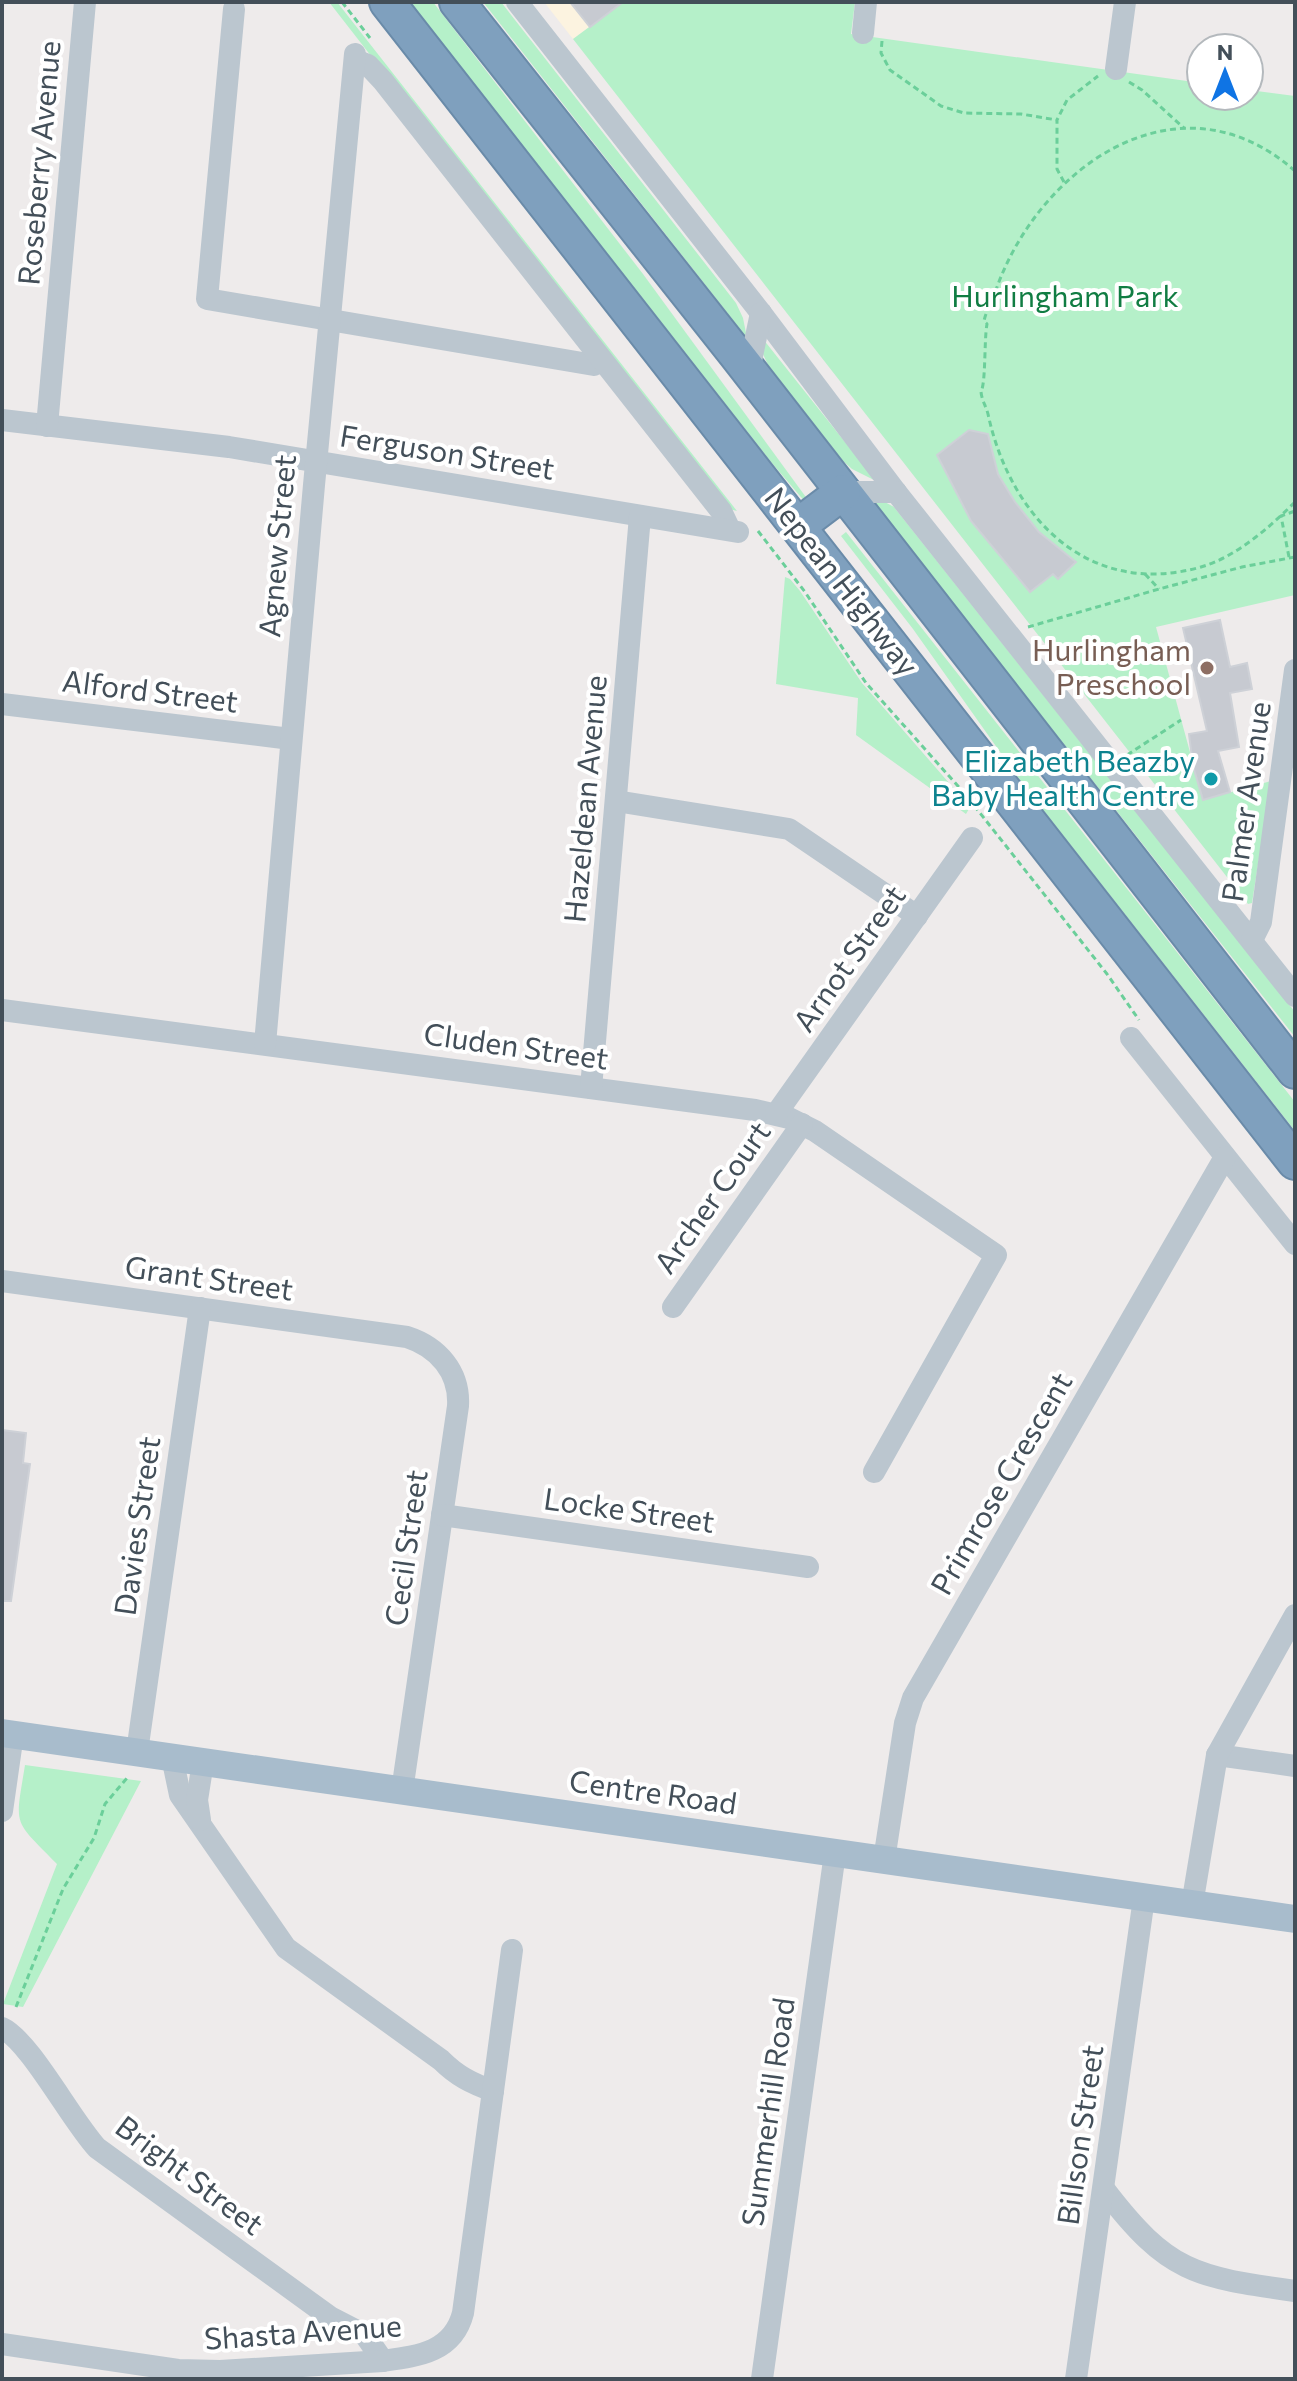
<svg xmlns="http://www.w3.org/2000/svg" width="1297" height="2381" font-family="Commissioner,sans-serif">
<style>
.commercial{fill:#fcf3e0}
.green{fill:#b5f0c9}
.building{fill:#c7cad1;stroke:#ced1d7;stroke-width:2}
.lines{fill:none;stroke-linecap:round;stroke-linejoin:round}
.highway-casing{stroke:#6a8ba9;stroke-width:38}
.path{stroke:#6bcf9a;stroke-width:3;stroke-dasharray:6 4;stroke-linecap:butt}
.minor{stroke:#bbc6cf;stroke-width:22}
.major{stroke:#a8bccc;stroke-width:28}
.highway{stroke:#7fa0be;stroke-width:34}
.education-dot{fill:#8d6e63;stroke:#fff;stroke-width:3}
.culture-dot{fill:#0f9aa8;stroke:#fff;stroke-width:3}
.labels{text-anchor:middle;stroke-width:8;stroke-linejoin:round;paint-order:stroke}
.street-label{font-size:30px;fill:#434f59;stroke:#fff}
.park-label{font-size:30px;fill:#117d43;stroke:#fff}
.education-label{font-size:30px;fill:#785e54;stroke:#fff;text-anchor:end}
.culture-label{font-size:30px;fill:#0d838f;stroke:#fff;text-anchor:end}
</style>
<rect width="100%" height="100%" fill="#eeebeb"/>
<path class="commercial" d="M544,2H623L573,39Z"/>
<g class="green">
<path d="M329,2H337L737,511L722,507Z"/>
<path d="M410,2H433L643,274L808,500L806,503L771,462Z"/>
<path d="M483,2H501L736,303L743,318L747,338Z"/>
<path d="M623,2H855L851,34L1201,83V96H1249V90L1295,96V595L1156,627L1203,800L1271,781L1252,903L1248,904L573,39Z"/>
<path d="M763,339L876,481L852,469L843,461L768,365L763,354Z"/>
<path d="M871,500L883,501L894,507L1295,1012V1037Z"/>
<path d="M846,532L1295,1102V1131L1022,783L913,629L841,536Z"/>
<path d="M785,577L790,579L800,591L862,683L970,807L966,814L856,735L858,698L776,684Z"/>
<path d="M25,1765L141,1781L23,2007L3,2004L57,1864C12,1818 15,1828 25,1765Z"/>
</g>
<g class="building">
<path d="M570,2H623L590,27Z"/>
<path d="M969,430L988,434L998,474L1015,502L1039,532L1076,562L1058,579L1053,574L1030,592L971,521L937,455Z"/>
<path d="M1220,620L1230,667L1247,663L1252,689L1230,693L1239,747L1218,751L1230,792L1203,800L1193,766L1189,734L1207,731L1183,628Z"/>
<path d="M2,1430L26,1433L23,1463L30,1464L11,1601H2Z"/>
</g>
<g class="lines">
<defs>
<g id="highway">
<path d="M387,2L1295,1162"/>
<path d="M457,2L736,354L1295,1071"/>
<path d="M798,526L843,492"/>
</g>
</defs>
<use href="#highway" class="highway-casing"/>
<g class="path">
<path d="M342,2L370,38"/>
<path d="M882,41L881,53L890,70L941,106L964,113L1021,114L1057,120"/>
<path d="M1129,82L1142,90L1184,128"/>
<path d="M1295,171C1176,66 1032,172 993,299C990,307 986,311 984,321L987,324C984,340 986,382 981,392C982,401 986,406 988,414C1010,517 1088,599 1201,567C1236,557 1270,527 1295,502"/>
<path d="M1064,182L1057,169V120L1067,100L1098,76"/>
<path d="M758,531L805,592L866,683L965,794L1107,974L1139,1020"/>
<path d="M1289,557L1281,516L1295,511"/>
<path d="M1145,574L1159,589"/>
<path d="M1028,627L1159,589L1242,567L1295,557"/>
<path d="M1127,755L1181,720"/>
<path d="M16,2007L63,1889L94,1838L105,1804L127,1778"/>
</g>
<g class="minor">
<path d="M517,2L761,313L896,492L1295,996"/>
<path d="M234,9L207,299L594,365L602,360"/>
<path d="M863,33L866,2"/>
<path d="M355,60L368,65L383,81L721,511L730,530"/>
<path d="M1116,69L1125,2"/>
<path d="M749,370L761,313"/>
<path d="M2,420L229,447L738,532"/>
<path d="M47,426L85,2"/>
<path d="M843,492H896"/>
<path d="M2,704L291,739"/>
<path d="M616,801L789,829L917,916"/>
<path d="M1252,940L1261,922L1295,670"/>
<path d="M2,1010L755,1110L789,1118L815,1131L996,1255L874,1472"/>
<path d="M1131,1038L1295,1244"/>
<path d="M265,1044L314,485L355,54"/>
<path d="M591,1088L640,516"/>
<path d="M776,1114L972,838"/>
<path d="M2,1281L407,1337C438,1347 460,1372 458,1406L402,1791"/>
<path d="M673,1307L802,1124"/>
<path d="M442,1515L808,1567"/>
<path d="M137,1752L200,1308"/>
<path d="M1217,1755L1295,1766"/>
<path d="M172,1757L180,1795L286,1948L441,2060C457,2076 471,2083 493,2091"/>
<path d="M2,1811L13,1734"/>
<path d="M200,1820L197,1800L203,1762"/>
<path d="M884,1860L905,1723L913,1698L1225,1157"/>
<path d="M1192,1905L1217,1755L1295,1615"/>
<path d="M2,2028C30,2041 71,2120 97,2148L330,2317L365,2335L383,2361"/>
<path d="M1104,2189C1168,2273 1195,2277 1295,2291"/>
<path d="M2,2344L178,2370L220,2371L383,2361C419,2356 453,2352 463,2313L512,1950"/>
<path d="M762,2379L835,1853"/>
<path d="M1076,2379L1144,1898"/>
</g>
<path class="major" d="M2,1733L1295,1919"/>
<use href="#highway" class="highway"/>
</g>
<circle class="education-dot" cx="1207" cy="668" r="8"/>
<circle class="culture-dot" cx="1211" cy="779" r="8"/>
<g class="labels">
<g class="street-label">
<text transform="translate(40 163) rotate(-85)" y="10">Roseberry Avenue</text>
<text transform="translate(447 453) rotate(9)" y="10">Ferguson Street</text>
<text transform="translate(278 546) rotate(-85)" y="10">Agnew Street</text>
<text transform="translate(841 582) rotate(52)" y="10">Nepean Highway</text>
<text transform="translate(150 692) rotate(7)" y="10">Alford Street</text>
<text transform="translate(586 799) rotate(-85)" y="10">Hazeldean Avenue</text>
<text transform="translate(1247 802) rotate(-82)" y="10">Palmer Avenue</text>
<text transform="translate(850 959) rotate(-55)" y="10">Arnot Street</text>
<text transform="translate(516 1047) rotate(8)" y="10">Cluden Street</text>
<text transform="translate(713 1198) rotate(-55)" y="10">Archer Court</text>
<text transform="translate(209 1279) rotate(8)" y="10">Grant Street</text>
<text transform="translate(1002 1484) rotate(-60)" y="10">Primrose Crescent</text>
<text transform="translate(629 1511) rotate(8)" y="10">Locke Street</text>
<text transform="translate(138 1526) rotate(-82)" y="10">Davies Street</text>
<text transform="translate(407 1548) rotate(-82)" y="10">Cecil Street</text>
<text transform="translate(653 1793) rotate(8)" y="10">Centre Road</text>
<text transform="translate(769 2112) rotate(-82)" y="10">Summerhill Road</text>
<text transform="translate(1081 2135) rotate(-82)" y="10">Billson Street</text>
<text transform="translate(189 2176) rotate(37)" y="10">Bright Street</text>
<text transform="translate(303 2333) rotate(-4)" y="10">Shasta Avenue</text>
</g>
<g class="park-label">
<text x="1065" y="307">Hurlingham Park</text>
</g>
<g class="education-label">
<text x="1191" y="661">Hurlingham<tspan x="1191" dy="34">Preschool</tspan></text>
</g>
<g class="culture-label">
<text x="1195" y="772">Elizabeth Beazby<tspan x="1195" dy="34">Baby Health Centre</tspan></text>
</g>
</g>
<rect width="1297" height="2381" fill="none" stroke="#434f59" stroke-width="8"/>
<g transform="translate(1225 72)"><circle r="38" fill="#ffffff" stroke="#b4b9bd" stroke-width="2"/>
<path d="M0-6L14 30L0 20L-14 30Z" fill="#0f74e4"/>
<text y="-12" font-size="22" font-weight="bold" text-anchor="middle" fill="#434f59">N</text>
</g>
</svg>
